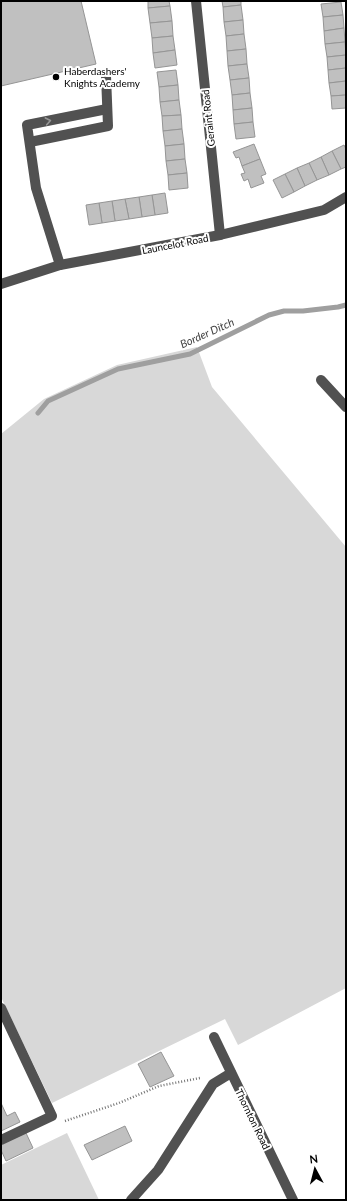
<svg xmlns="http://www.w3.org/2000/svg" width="347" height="1201" font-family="Lato,sans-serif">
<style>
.green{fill:#d8d8d8}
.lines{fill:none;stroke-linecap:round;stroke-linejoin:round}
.stream{stroke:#9f9f9f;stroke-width:5}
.building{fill:#c0c0c0;stroke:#959595}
.path{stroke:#737373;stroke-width:2.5;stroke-dasharray:1 2;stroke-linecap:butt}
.minor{stroke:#515151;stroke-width:10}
.oneway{stroke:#979797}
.poi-dot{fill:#000;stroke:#fff;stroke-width:1.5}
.labels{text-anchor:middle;stroke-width:4;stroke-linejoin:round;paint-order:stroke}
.poi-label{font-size:10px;fill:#000;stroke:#fff;text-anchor:start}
.street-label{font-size:10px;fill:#000;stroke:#fff}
.water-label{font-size:11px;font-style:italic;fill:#404040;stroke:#fff}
</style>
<rect width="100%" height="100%" fill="#fff"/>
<g class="green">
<path d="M197,347L212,387L346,547V988L238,1045L225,1019L52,1103L1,997V434L44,399L117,365Z"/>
<path d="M67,1133L99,1200H1V1165Z"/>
</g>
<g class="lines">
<path class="stream" d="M38,413L48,401L118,369L190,354L269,315L284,311H303L338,307L346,305"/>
</g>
<g class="building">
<path d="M1,1H81L96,64L1,86Z"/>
<path d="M148,1H169L170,6L148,8Z"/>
<path d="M222,1H241V5L223,7Z"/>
<path d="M341,2L343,15L323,17L321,4Z"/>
<path d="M241,5L243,20L224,22L223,7Z"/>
<path d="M170,6L172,21L150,23L148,8Z"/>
<path d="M343,15L344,28L324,31L323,17Z"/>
<path d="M243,20L244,34L226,36L224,22Z"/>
<path d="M172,21L173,36L152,38L150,23Z"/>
<path d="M344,28L345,42L325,44L324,31Z"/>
<path d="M244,34L246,49L227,51L226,36Z"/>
<path d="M173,36L175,50L153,53L152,38Z"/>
<path d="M345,42L346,55L327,57L325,44Z"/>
<path d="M246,49L247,64L228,66L227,51Z"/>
<path d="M175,50L177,65L155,68L153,53Z"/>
<path d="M346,55V68L328,70L327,57Z"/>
<path d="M247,64L249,78L230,80L228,66Z"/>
<path d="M346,68V81L329,83L328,70Z"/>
<path d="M176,70L178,85L159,87L157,72Z"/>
<path d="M249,78L250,93L232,95L230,80Z"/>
<path d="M346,81V95L331,96L329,83Z"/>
<path d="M178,85L179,100L160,102L159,87Z"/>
<path d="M250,93L252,108L233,110L232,95Z"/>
<path d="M346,95V108L332,109L331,96Z"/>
<path d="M179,100L181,115L162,116L160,102Z"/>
<path d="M252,108L253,122L234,124L233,110Z"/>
<path d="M181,115L182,129L163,131L162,116Z"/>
<path d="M253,122L255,137L236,139L234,124Z"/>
<path d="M182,129L184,144L165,146L163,131Z"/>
<path d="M184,144L185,159L166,161L165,146Z"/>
<path d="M254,144L260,159L242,166L239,157L236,158L233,152Z"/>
<path d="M344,145L346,149V167L341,169L332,151Z"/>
<path d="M332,151L341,169L329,175L321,157Z"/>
<path d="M321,157L329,175L317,180L309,163Z"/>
<path d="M185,159L187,173L168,175L166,161Z"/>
<path d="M260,159L266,174L261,176L264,183L251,188L248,179L244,181L241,174L245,173L242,166Z"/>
<path d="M309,163L317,180L305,186L297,168Z"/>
<path d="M297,168L305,186L294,192L285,174Z"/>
<path d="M187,173L188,188L169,190L168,175Z"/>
<path d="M285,174L294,192L282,198L273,180Z"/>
<path d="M165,193L168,213L155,215L152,195Z"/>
<path d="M152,195L155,215L142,217L139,197Z"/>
<path d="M139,197L142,217L129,219L125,199Z"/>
<path d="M125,199L129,219L115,221L112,201Z"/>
<path d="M112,201L115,221L102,223L99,203Z"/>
<path d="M99,203L102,223L89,225L86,205Z"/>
<path d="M161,1052L174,1076L150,1087L138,1064Z"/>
<path d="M1,1103L7,1116L15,1112L20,1122L1,1131Z"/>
<path d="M125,1126L132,1141L92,1160L84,1145Z"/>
<path d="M26,1133L33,1148L6,1161L1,1150V1144Z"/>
</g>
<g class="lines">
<path class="path" d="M65,1121L119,1103L159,1086L200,1078"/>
<g class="minor">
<path d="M196,1L220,235"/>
<path d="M30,142L108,126L106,76"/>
<path d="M60,265L36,188L27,125L107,109"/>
<path d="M1,284L60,265L220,235L324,210L346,197"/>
<path d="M321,380L346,407"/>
<path d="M1,1008L52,1116L1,1140"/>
<path d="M214,1037L293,1200"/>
<path d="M131,1200L158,1170L213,1084L231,1073"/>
</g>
</g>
<defs><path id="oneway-chevron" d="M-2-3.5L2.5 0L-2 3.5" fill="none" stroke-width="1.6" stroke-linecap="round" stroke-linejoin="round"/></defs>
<use class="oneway" href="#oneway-chevron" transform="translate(48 121) rotate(-11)"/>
<circle class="poi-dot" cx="56" cy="77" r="4"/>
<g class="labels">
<g class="poi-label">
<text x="64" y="75">Haberdashers'<tspan x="64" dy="12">Knights Academy</tspan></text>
</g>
<g class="street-label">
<text transform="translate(208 118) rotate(-96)" y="4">Geraint Road</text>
<text transform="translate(175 244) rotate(-11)" y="4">Launcelot Road</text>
<text transform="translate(253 1119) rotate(64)" y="4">Thornton Road</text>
</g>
<g class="water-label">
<text transform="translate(207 333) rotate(-24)" y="4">Border Ditch</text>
</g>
</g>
<rect width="347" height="1201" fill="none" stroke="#000000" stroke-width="4"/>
<g transform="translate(315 1169) rotate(353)" stroke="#ffffff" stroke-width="3" paint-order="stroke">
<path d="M0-3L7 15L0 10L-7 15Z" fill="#000000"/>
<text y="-6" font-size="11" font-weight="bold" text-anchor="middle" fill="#000000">N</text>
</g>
</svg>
